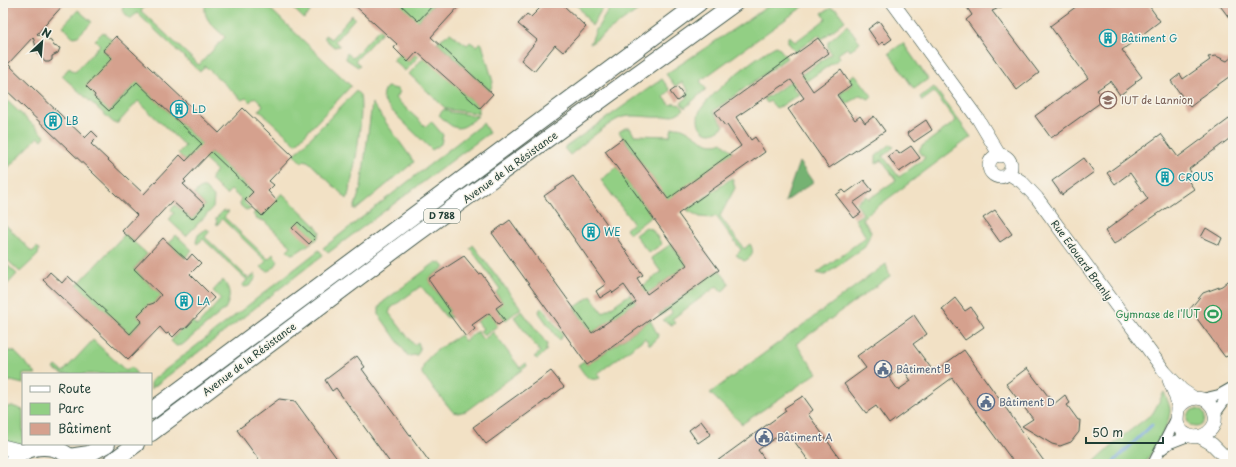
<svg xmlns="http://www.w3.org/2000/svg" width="1236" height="467" font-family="'Playpen Sans',sans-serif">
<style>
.green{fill:#92cf84;stroke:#58865c}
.forest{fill:#75b272;stroke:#4a7853}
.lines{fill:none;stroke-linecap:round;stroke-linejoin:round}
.stream{stroke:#74a4de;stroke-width:3}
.building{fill:#d5a18e;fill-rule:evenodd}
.minor-casing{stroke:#3f564a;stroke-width:12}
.tertiary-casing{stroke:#3f564a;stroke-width:14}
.secondary-casing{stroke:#3f564a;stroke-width:16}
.primary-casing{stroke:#3f564a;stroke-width:18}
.minor{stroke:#fff;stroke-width:10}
.tertiary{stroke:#fff;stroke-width:13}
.secondary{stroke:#fff;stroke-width:15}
.primary{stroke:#fff;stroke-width:16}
.labels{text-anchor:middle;stroke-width:3;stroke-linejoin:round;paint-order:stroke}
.shield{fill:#f7f3e8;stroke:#60746a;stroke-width:1}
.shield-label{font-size:9px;font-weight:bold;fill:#1f3d34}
.culture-label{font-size:10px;fill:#0d838f;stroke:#f7f3e8;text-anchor:start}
.education-label{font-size:10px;fill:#785e54;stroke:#f7f3e8;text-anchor:start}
.street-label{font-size:10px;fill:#1f3d34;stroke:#f7f3e8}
.leisure-label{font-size:10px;fill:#27864d;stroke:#f7f3e8;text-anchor:end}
.service-label{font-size:10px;fill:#4e5e75;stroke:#f7f3e8;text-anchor:start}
</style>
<rect width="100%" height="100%" fill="#f7f3e8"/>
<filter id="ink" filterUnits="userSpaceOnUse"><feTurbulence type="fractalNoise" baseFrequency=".025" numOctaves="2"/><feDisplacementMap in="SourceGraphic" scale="8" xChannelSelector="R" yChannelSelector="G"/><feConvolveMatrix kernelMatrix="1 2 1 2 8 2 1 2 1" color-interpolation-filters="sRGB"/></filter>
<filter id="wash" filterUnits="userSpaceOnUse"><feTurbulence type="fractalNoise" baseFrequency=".012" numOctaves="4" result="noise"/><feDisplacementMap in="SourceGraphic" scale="16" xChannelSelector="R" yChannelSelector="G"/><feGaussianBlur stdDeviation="0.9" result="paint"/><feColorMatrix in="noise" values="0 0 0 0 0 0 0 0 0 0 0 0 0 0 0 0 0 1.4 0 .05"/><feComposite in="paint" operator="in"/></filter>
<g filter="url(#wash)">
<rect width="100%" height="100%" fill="#f2e1c5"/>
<g class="green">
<path d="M124,3L131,7L135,3H148L141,11L199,65L225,37C215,27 201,19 206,3H264L351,86L296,144L259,110L263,105L255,97L250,102L246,98L242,100L205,66L200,72L137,13L130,19L122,10Z"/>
<path d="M290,3H303L309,7L310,12L304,19L289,4Z"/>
<path d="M399,3H435L411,28Z"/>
<path d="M576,3H599L603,7L592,26Z"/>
<path d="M613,3H648L590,44L596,30Z"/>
<path d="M773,3H808L700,81L706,89L685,108L681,103L688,97L686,94L689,91L682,82L675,86L666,74Z"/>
<path d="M831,8L837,10L845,21L822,39L819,35L795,52L788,42V37L790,36L795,42L826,19L822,13Z"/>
<path d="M78,10L92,22L78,36L73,37L63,26Z"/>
<path d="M352,15L355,18L335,41L340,46L334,47L325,39V35L331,39Z"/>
<path d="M847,25L860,42L850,51L847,48L838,54L840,58L805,82L801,75L831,54L828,48V42Z"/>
<path d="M379,29L382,32L355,61L360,65L358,67L346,59V54L347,53L353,58Z"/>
<path d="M103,32L112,40L103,50L120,66L86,86L95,95L94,97L110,111L133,86L123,68L207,149L196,159L192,155L186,161L178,153L185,146L138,101L118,123H114L62,76L69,68L75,72L100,45L95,40Z"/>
<path d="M450,33L467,45L470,42L476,46L480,42L482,44L493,82L490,91L437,42Z"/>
<path d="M903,43L928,79L914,89L889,53Z"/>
<path d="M776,46L779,48L787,58L713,111L724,126C720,129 715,133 710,133C698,132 695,118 701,109C713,91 756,56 776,46Z"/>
<path d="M399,53L408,62L416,54L419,56L405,71L393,60Z"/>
<path d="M424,57L478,106L479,113L450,110L445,108L409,74Z"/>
<path d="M855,74L872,96L869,99L860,95L847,104L840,94L853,84L849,78Z"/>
<path d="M662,79L670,90L664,97L670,105L675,103L677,105L679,104L684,109C666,124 643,113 623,117C611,120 581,146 570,155L564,148Z"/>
<path d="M794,79L798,84L793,88L799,94L777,109L770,101L767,103L764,99L768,96L769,97Z"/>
<path d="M387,87L397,89L400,92L395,98L426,127L431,121L443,135L441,144L432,150L387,106C382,98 380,94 387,87Z"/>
<path d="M934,87L971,137L862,218L871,232L865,247L825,275L817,273L866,237L855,219L863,214L856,203L866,196L869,199L896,180L882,160L876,164V156L891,144L894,147L883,156L899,177L925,158L919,151L922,146L956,121L934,92L922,101L920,97Z"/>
<path d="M356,91L360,95C364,117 354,176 347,199L309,162L305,160L302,163L294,155Z"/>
<path d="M3,97L45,136L42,140L38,137L3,173Z"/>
<path d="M372,103L414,162L357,209H354L361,187Z"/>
<path d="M444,109L450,112L478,116C460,132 456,132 439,115Z"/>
<path d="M483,123L489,133L328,253L323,248Z"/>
<path d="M679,127C694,131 706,150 722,142L733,152L670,203L619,132L625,128H630L634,135L670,136L672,128Z"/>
<path d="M211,152L253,192L244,202L251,209L247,211L240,205L241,199L231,190L226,195L212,181V176L216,170L204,159Z"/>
<path d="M617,167L652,216L630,233L626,229L633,223L601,180Z"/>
<path d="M732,178L735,188L720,216L744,249L750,244C755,252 752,258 744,261L736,255L741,250L716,216L712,218L700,217L687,210Z"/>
<path d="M201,188H205L214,197L213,208L186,236L169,220L174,213L171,210L175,205L192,219L205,205L194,194Z"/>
<path d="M282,193L316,226L320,232L317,239L296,253L291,254L287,250L291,246L264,221L257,219L253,214L256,211L262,216Z"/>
<path d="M223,211L229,212L224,217L268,259L273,254L278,261C276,266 272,270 267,271L261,267L266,261L222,219L217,225L216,218Z"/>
<path d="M3,222L32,252L37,247L39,249L38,255L20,272L3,256Z"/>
<path d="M646,227L649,229L651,228L662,244L649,253L635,235Z"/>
<path d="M206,229L210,231L205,237L249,279L255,274L256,277C253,283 249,289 242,286L247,280L203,239L197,244L196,242L198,235Z"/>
<path d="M125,234L147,254L134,269L161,295L151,307L148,305L137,316L142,321L130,334L77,285Z"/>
<path d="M176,235L192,250L185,258L169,243Z"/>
<path d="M671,244L687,265L640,299L635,292L661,272L651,258Z"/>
<path d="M473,245L521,308L506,320L502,316L495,322L497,326L484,336L480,331L483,329L477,321L503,303L496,293L500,289L470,248Z"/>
<path d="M319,250L323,255L151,389V381Z"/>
<path d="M3,261L17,274L3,289Z"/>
<path d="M436,262L441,263L445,267L428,279L450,311L448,313L452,318L446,317L421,286L391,308L389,313L414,345L418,342L420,349L417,355L408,356L379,315V308L383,302Z"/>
<path d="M886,264L890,276L796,344L817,373L742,424L710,393Z"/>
<path d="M719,270L729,283L726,288L722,292L717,286L672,319L675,323L672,325L663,320L672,313L670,309L660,316L659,314Z"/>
<path d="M223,280C231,290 231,298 225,309L182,345L176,346L171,341C176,336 177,330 186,329L187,317L197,326L221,299L213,291Z"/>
<path d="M630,294L636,302L592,333L574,308L591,296L603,313Z"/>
<path d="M542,307L563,335L559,340L540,314L539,311Z"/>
<path d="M522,311L547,344L546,351L538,359L534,357L540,352L514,317Z"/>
<path d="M650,320L658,335L657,339L650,345L645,338L597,374L600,378C588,383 584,373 578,365L584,361L587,365Z"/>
<path d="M477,331L483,340L493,332L520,368L526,363L527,366L466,411L458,413L453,412L422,374C421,356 447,344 460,335L465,341Z"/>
<path d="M93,340L126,371L131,367L137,374H63L54,369L56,366L63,372Z"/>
<path d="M8,351H14L36,374H23V384L11,381L3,383V354Z"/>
<path d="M1164,392C1166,397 1170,405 1170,410C1170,426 1153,449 1145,464H1093L1123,436L1153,413Z"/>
<path d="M12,406L23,410V443L14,446L3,444V408Z"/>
<circle cx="1196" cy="418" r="9"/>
</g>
<path class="forest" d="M799,162L813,182L785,202Z"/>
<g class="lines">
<path class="stream" d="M1111,464L1152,425"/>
</g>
<g id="blocks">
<g class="building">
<path d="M6,3H65L37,34L51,41L54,46L60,48L58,53L52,56V60L49,62H45L38,53L33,37L8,64L85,138L92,131L98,137L91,144L144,194L180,155L186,161L202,144L137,82L109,111L94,97L95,95L86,86L112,58L103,50L116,36L219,133L243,108L293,156L269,181L274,185L268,191L277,201L262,216L245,200L253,192L211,152L184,180L186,182L183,184L205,205L192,219L172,201L134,242L122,231L137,215L3,87V6Z"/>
<path d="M352,3H399L418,21L435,3H462L431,37L493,94L480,108L417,52L408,62L394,48L397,44Z"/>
<path d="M545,3H561L586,27L563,52L555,45L534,71L521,60L537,40L518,24L527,14L531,17Z"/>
<path d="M964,3H1011L992,11L1039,73L1017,90L966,20L972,15Z"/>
<path d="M1081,3H1147L1160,21L1122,50L1142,77L1135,82L1136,83L1120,95L1110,81L1097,90L1104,100L1051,138L1035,116L1088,78L1050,26Z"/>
<path d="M1218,3H1233V23Z"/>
<path d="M879,21L892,39L885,44L883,42L879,45L868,29Z"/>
<path d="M818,38L829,53L801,73L813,91L841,70L851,85L837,95L855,120L860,116L865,123L874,116L885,131L829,168L788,109L804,98L791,80L736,117L751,140L755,137L765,152L678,214L719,270L587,365L492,233L510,220L592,333L636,302L624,285L613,293L611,291L600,298L596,291L606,284L544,196L573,176L643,275L637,278L647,294L687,265L605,151L623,138L668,199L741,146L727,125L725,126L715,112Z"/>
<path d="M1216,56L1227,61L1233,56V74L1198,99L1199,100L1190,107L1171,81L1180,74L1183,79L1210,60L1208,57Z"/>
<path d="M677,87L684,96L677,101L670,92Z"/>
<path d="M1233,116V136L1189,169L1191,172L1185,176L1194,189L1114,244L1105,231L1148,199L1130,173L1115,184L1107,173L1161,134L1178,157Z"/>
<path d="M926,120L932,130L914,142L907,133Z"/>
<path d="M911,146L920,158L899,172L888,156L897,150L899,154Z"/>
<path d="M1084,158L1094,172L1062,195L1052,181Z"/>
<path d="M864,180L872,190L853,203L861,213L854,218L836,195L843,190L846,193Z"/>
<path d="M995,210L1012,234L1000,242L983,218Z"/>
<path d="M298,222L315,238L309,244L292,228Z"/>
<path d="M1206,228L1222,238L1219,245L1201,237Z"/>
<path d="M163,238L187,260L192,254L201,263L190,274L214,298L185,329H181L173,337L169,333L166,334L160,327L128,360L43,280L50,272L62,283L68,276L130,334L142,321L137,316L148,305L154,303L161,295L134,269Z"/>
<path d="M464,256L479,274L481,273L503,303L496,308L505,320L498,325L489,313L472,325L475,329L466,337L448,313L450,311L428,279Z"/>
<path d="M1233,277V354L1225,357L1190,309L1203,293L1222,286Z"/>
<path d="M955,298L965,311L971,307L984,327L965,340L942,309Z"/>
<path d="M914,315L927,334L913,344L934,372L964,350L1046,464H1015L952,378L889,424L876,406L866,413L844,384L866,368L857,356ZM902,367L911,381L898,390L889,377Z"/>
<path d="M357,356L365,367L362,369L431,464H391L336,388L332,391L325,380Z"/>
<path d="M1027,368L1054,404L1065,395L1070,403L1067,405L1078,420H1080L1079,432L1071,442L1060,446L1052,444L1022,426L1033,419L1006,384Z"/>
<path d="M551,371L564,387L486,444L473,427Z"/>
<path d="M803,396L813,410L808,414L844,464H811L786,430L758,450L768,464H713L786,411L784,408Z"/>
<path d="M279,399L295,401L341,464H262L237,430Z"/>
<path d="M701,421L711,434L698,443L689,430Z"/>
</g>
</g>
</g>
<g filter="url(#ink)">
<use href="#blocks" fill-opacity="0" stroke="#3f564a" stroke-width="1"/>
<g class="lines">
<defs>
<g id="minor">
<path d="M1202,399L1219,395L1233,387"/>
<path d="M1215,414L1232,390"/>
<path d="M1162,449L1170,443L1188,436"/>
<path d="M1153,464L1176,419"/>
</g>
<g id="tertiary">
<path d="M893,3L978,119L1000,156"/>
<circle cx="1000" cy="166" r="11"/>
<path d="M1008,173L1022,182L1037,198L1165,372L1182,390L1194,398"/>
<path d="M1169,380C1172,387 1178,400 1178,409C1177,419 1175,426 1184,433C1199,444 1221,429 1214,411C1207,393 1187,396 1178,409"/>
<path d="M1200,437L1212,444L1232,464"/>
</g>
<path id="secondary" d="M3,447L23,452"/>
<g id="primary">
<path d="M151,411L699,3"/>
<path d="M151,433L415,235L735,3"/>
<path d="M69,457L89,454L107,444"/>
<path d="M10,464C27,442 59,441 76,464"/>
<path d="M109,464L136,444"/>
</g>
</defs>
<use href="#minor" class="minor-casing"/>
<use href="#tertiary" class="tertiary-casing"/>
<use href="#secondary" class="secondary-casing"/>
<use href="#primary" class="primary-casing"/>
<use href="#minor" class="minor"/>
<use href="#tertiary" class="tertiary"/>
<use href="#secondary" class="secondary"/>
<use href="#primary" class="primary"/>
</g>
</g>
<defs>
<symbol id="building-ring" viewBox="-11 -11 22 22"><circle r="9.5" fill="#f7f3e8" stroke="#0f9aa8" stroke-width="1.5"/><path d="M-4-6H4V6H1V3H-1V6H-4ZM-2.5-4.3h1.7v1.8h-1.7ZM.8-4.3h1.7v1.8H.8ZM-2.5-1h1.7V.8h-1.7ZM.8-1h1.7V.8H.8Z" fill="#0f9aa8"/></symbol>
<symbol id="university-ring" viewBox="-11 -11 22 22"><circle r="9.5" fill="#f7f3e8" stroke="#8d6e63" stroke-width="1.5"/><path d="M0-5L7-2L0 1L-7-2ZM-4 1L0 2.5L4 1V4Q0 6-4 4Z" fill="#8d6e63"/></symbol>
<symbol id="stadium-ring" viewBox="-11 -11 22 22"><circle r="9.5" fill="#f7f3e8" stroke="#2e9e5b" stroke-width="1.5"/><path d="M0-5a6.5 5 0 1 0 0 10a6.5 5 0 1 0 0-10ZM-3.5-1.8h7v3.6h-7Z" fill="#2e9e5b"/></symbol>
<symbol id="civic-ring" viewBox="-11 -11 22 22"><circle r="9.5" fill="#f7f3e8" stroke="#5c6f8a" stroke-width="1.5"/><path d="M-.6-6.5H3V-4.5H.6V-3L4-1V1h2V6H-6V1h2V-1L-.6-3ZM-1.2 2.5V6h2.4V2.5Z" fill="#5c6f8a"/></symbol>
</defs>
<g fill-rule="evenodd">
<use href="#building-ring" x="1098" y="28" width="20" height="20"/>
<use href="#university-ring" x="1098" y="90" width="20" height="20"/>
<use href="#building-ring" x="169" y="99" width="20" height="20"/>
<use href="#building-ring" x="43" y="111" width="20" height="20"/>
<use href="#building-ring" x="1155" y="167" width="20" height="20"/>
<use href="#building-ring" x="581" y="222" width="20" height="20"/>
<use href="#building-ring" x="174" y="291" width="20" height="20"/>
<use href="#stadium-ring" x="1203" y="304" width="20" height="20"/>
<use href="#civic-ring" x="873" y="359" width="20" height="20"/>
<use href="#civic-ring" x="976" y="392" width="20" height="20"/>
<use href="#civic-ring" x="754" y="427" width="20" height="20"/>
</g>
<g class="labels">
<rect class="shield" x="424" y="209" width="36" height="14" rx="3"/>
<g class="shield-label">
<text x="442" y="219">D 788</text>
</g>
<g class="culture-label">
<text x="1121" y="42">Bâtiment G</text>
<text x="192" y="113">LD</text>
<text x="66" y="125">LB</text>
<text x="1178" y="181">CROUS</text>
<text x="604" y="236">WE</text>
<text x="197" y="305">LA</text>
</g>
<g class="education-label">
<text x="1121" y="104">IUT de Lannion</text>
</g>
<g class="street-label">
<text transform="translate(510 167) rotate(-36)" y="4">Avenue de la Résistance</text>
<text transform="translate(1082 260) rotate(54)" y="4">Rue Edouard Branly</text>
<text transform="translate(249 359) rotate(-37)" y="4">Avenue de la Résistance</text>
</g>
<g class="leisure-label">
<text x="1200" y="318">Gymnase de l'IUT</text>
</g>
<g class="service-label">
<text x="896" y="373">Bâtiment B</text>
<text x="999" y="406">Bâtiment D</text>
<text x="777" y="441">Bâtiment A</text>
</g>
</g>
<rect width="1236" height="467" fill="none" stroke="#f7f3e8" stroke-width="16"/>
<rect x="22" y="373" width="130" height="72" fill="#f7f3e8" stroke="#a1aaa0"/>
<rect x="30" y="386" width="20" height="6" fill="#ffffff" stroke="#a1aaa0"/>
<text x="58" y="393" font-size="12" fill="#1f3d34">Route</text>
<rect x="30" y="403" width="20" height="12" fill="#92cf84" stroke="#a1aaa0"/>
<text x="58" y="413" font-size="12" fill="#1f3d34">Parc</text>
<rect x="30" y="423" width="20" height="12" fill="#d5a18e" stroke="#a1aaa0"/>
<text x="58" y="433" font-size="12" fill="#1f3d34">Bâtiment</text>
<g transform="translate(42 42) rotate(26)" stroke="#f7f3e8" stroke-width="3" paint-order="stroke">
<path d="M0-3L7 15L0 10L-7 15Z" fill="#1f3d34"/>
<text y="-6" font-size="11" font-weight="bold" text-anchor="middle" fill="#1f3d34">N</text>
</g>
<path d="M1086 437v6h77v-6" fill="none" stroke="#1f3d34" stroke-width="2"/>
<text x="1092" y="437" font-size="12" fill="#1f3d34" stroke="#f7f3e8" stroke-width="3" paint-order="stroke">50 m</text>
</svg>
